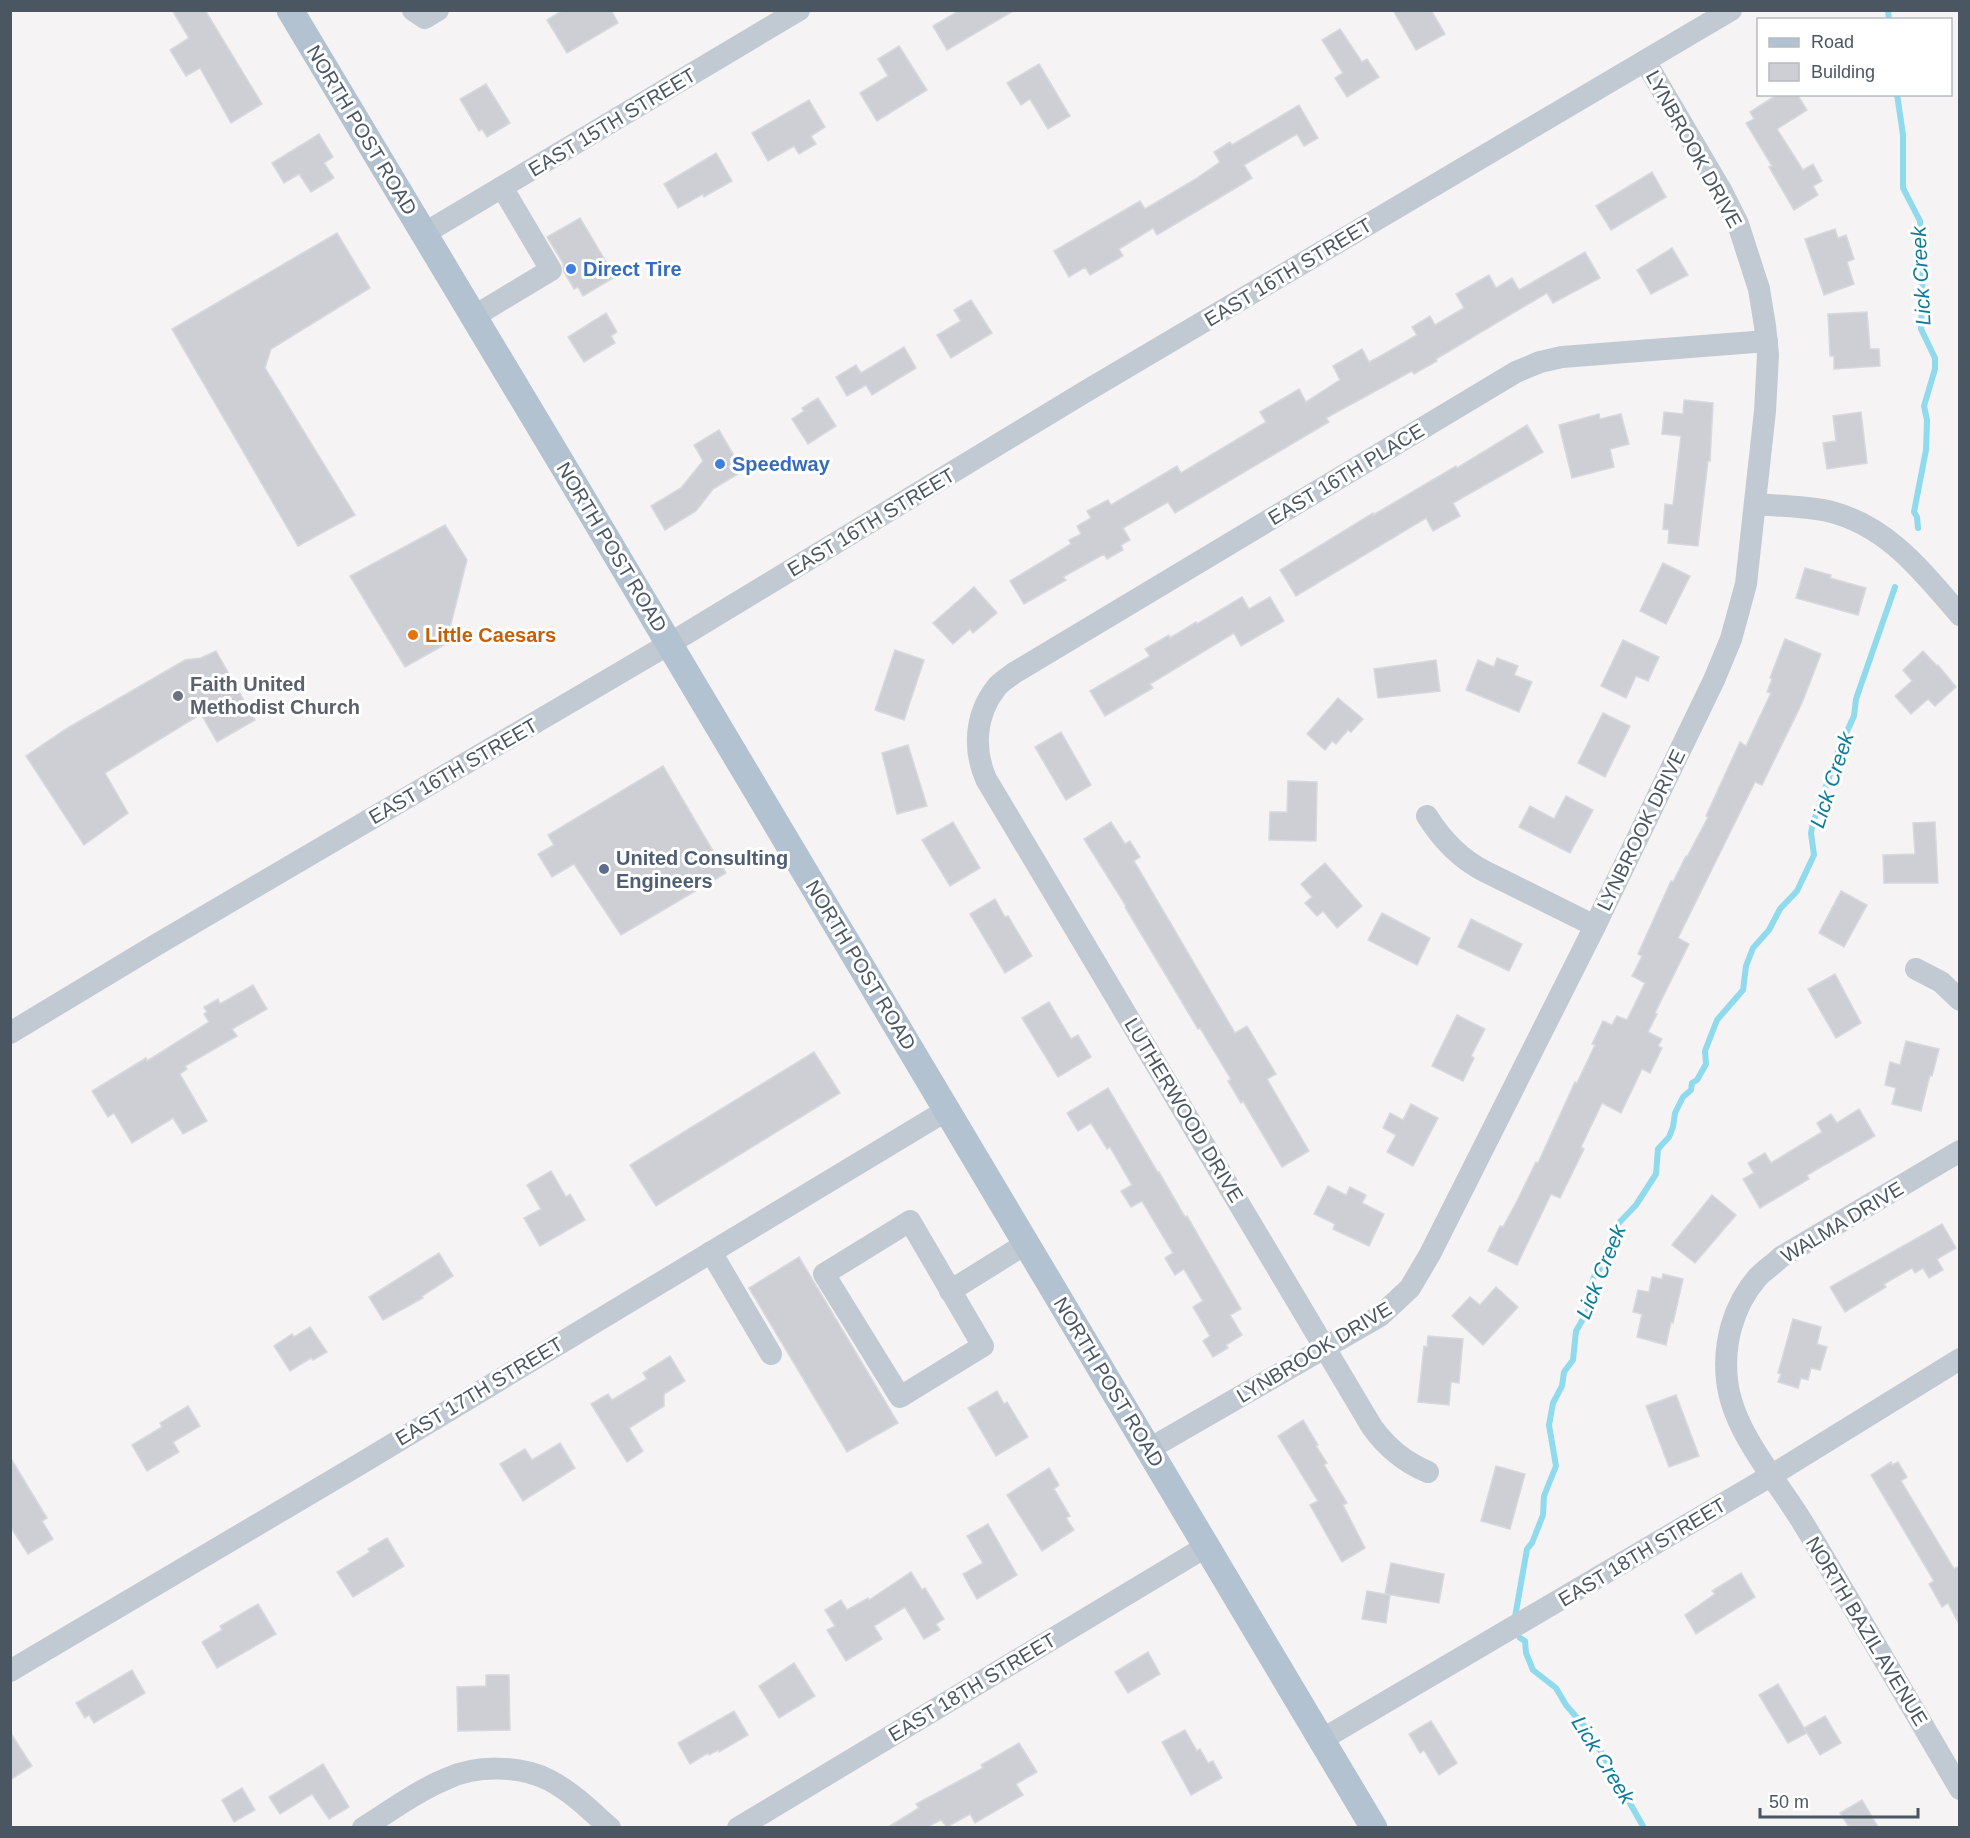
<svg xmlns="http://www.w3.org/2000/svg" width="1970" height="1838" font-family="Helvetica,sans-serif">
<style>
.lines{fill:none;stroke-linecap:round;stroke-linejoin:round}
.stream{stroke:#90daee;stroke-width:6}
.building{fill:#cdcfd5;stroke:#d7d9de;stroke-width:1.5}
.minor{stroke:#c1cad2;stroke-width:22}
.major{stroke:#b3c2d1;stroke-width:27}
.shop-dot{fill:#3f7fe0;stroke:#fff;stroke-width:2}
.food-dot{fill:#e8710a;stroke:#fff;stroke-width:2}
.worship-dot{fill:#6b7280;stroke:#fff;stroke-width:2}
.service-dot{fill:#5c6f8a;stroke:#fff;stroke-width:2}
.labels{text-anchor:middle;stroke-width:6;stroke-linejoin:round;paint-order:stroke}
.street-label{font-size:20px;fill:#4a5661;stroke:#fff}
.shop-label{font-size:20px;font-weight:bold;fill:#366cbe;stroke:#fff;text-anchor:start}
.food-label{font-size:20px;font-weight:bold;fill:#c56008;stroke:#fff;text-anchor:start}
.worship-label{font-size:20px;font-weight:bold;fill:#5b616d;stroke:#fff;text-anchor:start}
.service-label{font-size:20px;font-weight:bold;fill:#4e5e75;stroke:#fff;text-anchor:start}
.water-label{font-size:21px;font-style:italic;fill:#0c7c9b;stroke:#fff}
</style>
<rect width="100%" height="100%" fill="#f5f3f3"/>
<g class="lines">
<g class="stream">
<path d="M1888,10L1889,20"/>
<path d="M1897,94L1903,135V188L1920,221L1923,263L1921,329L1935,358V369L1924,406L1927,420L1926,450L1914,512L1917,517L1918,528"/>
<path d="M1515,1617L1527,1549L1532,1543L1543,1515L1544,1496L1556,1466L1549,1425L1553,1403L1562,1386L1564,1372L1573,1360L1576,1331L1589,1309L1588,1293L1594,1277L1600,1269L1605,1256L1613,1243L1617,1225L1636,1205L1656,1174L1658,1149L1669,1137L1673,1127L1675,1113L1683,1097L1691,1090L1692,1083L1697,1080L1706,1064L1705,1051L1717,1020L1743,990L1746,966L1753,948L1769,930L1780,909L1797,891L1814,855L1811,833L1813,823L1839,749L1854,716L1856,699L1895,587"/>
<path d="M1520,1638L1525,1641L1526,1653L1533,1670L1556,1688L1566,1705L1591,1734L1644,1828"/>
</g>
</g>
<g class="building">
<path d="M172,10H205L262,104L231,123L200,68L186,76L170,50L189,38Z"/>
<path d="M563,10H611L618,23L567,53L547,20Z"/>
<path d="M960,10H1015L947,50L933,26Z"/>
<path d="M1393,10H1431L1445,34L1416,50Z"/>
<path d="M1340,29L1362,62L1367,59L1379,77L1347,97L1335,78L1343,73L1322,40Z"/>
<path d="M899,46L927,90L877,121L860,93L888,76L878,59Z"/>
<path d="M1039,64L1070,116L1048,129L1030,99L1021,105L1007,83Z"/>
<path d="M486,84L510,123L487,137L482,129L479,131L460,99Z"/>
<path d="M1778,94H1797L1807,110L1777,129L1803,170L1813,164L1822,181L1813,186L1818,195L1794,210L1769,167L1772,166L1746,123L1754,119L1750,112Z"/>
<path d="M809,100L825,127L811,136L816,144L799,154L794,146L768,161L752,133Z"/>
<path d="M1299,105L1318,138L1304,146L1297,134L1244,165L1252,178L1234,189L1157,235L1153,228L1119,249L1123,256L1090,275L1085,267L1069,277L1054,251L1140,201L1145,209L1194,180L1220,162L1214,152L1230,142L1232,145Z"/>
<path d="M319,134L333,157L324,163L334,178L311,192L299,174L284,183L272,163Z"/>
<path d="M716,153L732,181L704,197L703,194L678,208L664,184Z"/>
<path d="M1652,172L1666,197L1611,230L1596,206Z"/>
<path d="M580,218L615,277L583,296L578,287L574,289L564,272L563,263L547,237Z"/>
<path d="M1835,229L1838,238L1846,235L1854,259L1847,262L1854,284L1824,295L1805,239Z"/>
<path d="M337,233L370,288L271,349L265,368L355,515L298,546L172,329Z"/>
<path d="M1672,248L1688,275L1651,294L1637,270Z"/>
<path d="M1585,252L1600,278L1553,303L1547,293L1436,359L1437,361L1414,374L1412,371L1326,418L1329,422L1175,513L1168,502L1123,528L1130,540L1121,545L1123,550L1107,559L1104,554L1063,577L1066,580L1024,604L1010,581L1071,544L1069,540L1081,534L1077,526L1091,518L1087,511L1108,500L1111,505L1177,466L1181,473L1266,422L1260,412L1299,389L1306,402L1340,380L1333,366L1362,349L1369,362L1377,358L1417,335L1412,327L1430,316L1435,325L1464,308L1456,294L1489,275L1496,288L1512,278L1519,290Z"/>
<path d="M971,300L992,333L951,358L937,335L961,321L954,310Z"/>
<path d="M1867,312L1870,349H1879L1880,366L1834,369V356H1830L1828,314Z"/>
<path d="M606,313L617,332L611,336L615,343L584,362L568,337Z"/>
<path d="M904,347L916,368L872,395L866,385L847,396L836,377L856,365L861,373Z"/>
<path d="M818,398L836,426L808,444L792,419L804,411L802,408Z"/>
<path d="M1684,400L1713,403L1710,461H1708L1698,546L1668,543L1669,530L1663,529L1665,504L1673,505L1681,436L1662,434L1664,412L1683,414Z"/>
<path d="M1861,412L1867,463L1827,469L1823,443L1836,441L1833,416Z"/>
<path d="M1599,414L1600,419L1621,414L1629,444L1610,449L1614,467L1572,478L1559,425Z"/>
<path d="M1527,425L1543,452L1453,503L1460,516L1433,531L1426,518L1296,596L1280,570L1373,513V515L1456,466L1457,468Z"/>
<path d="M719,430L743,471L713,489L696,511L665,530L651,506L681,488L703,461L694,445Z"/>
<path d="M445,525L467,560L446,644L405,667L350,576Z"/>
<path d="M1663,563L1690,576L1666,624L1640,611Z"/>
<path d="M1805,568L1831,575L1830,578L1866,588L1858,615L1796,598Z"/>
<path d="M974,587L997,613L973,633L970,629L953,644L933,623Z"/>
<path d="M1242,597L1249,609L1270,597L1284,621L1241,646L1234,633L1150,684L1153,688L1105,716L1090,691L1150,656L1145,649L1169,635L1170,638L1196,622L1197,624Z"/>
<path d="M1785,639L1821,654L1802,703L1762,785L1755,782L1678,938L1689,944L1655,1013L1657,1014L1648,1032L1662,1039L1658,1046L1662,1048L1650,1073L1642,1069L1621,1113L1602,1103L1581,1147L1584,1149L1560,1198L1551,1194L1517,1265L1488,1251L1500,1226L1503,1227L1517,1201L1536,1162L1538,1163L1575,1082L1577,1083L1595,1045L1592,1044L1603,1021L1612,1025L1617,1016L1627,1020L1645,983L1632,976L1642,956L1638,954L1671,881L1673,882L1686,856L1687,857L1708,817L1706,816L1740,742L1746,746L1771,693L1767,692L1772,679L1770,678Z"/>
<path d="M1623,640L1659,657L1648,681L1636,676L1626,698L1601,686Z"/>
<path d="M895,650L924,660L904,720L875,710Z"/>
<path d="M216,651L255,720L217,742L201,714L105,773L128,813L84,845L26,756L66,729L185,660L201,658Z"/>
<path d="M1923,651L1937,666L1938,665L1956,687L1935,706L1928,699L1911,714L1895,696L1912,681L1903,670Z"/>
<path d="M1497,658L1518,666L1514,675L1532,682L1519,712L1466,690L1478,660L1494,667Z"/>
<path d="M1436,660L1440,691L1378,698L1374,669Z"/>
<path d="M1338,698L1363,719L1351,732L1348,730L1336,744L1332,741L1325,750L1307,734Z"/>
<path d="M1603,713L1630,726L1605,777L1578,763Z"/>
<path d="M1061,732L1091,785L1066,800L1035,747Z"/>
<path d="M908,745L927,806L897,814L882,753Z"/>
<path d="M663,766L726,873L621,935L574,864L552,877L538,854L554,845L548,835Z"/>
<path d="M1288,781L1317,782L1316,841L1269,840L1270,812H1287Z"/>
<path d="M1566,796L1593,810L1570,853L1519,827L1530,806L1554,819Z"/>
<path d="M953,822L980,868L950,886L922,840Z"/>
<path d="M1111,822L1125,844L1130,841L1140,857L1134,861L1235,1033L1247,1026L1276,1074L1267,1079L1309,1151L1282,1167L1243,1101L1241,1103L1228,1081L1231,1079L1200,1028L1198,1029L1125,907L1126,906L1084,839Z"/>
<path d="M1935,822L1938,883H1884L1883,855L1915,854L1913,823Z"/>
<path d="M1325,863L1362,906L1337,928L1323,911L1317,916L1305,903L1312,897L1301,884Z"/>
<path d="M1841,891L1867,905L1844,947L1819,933Z"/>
<path d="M995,899L1005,917L1008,916L1032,956L1005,973L970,914Z"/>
<path d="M1382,913L1430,938L1417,965L1368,940Z"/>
<path d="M1471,919L1522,944L1509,971L1458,947Z"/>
<path d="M1835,974L1861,1023L1836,1038L1808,989Z"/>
<path d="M253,985L267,1009L232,1029L237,1036L185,1066L187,1069L180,1074L207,1121L183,1134L173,1118L132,1143L114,1113L108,1117L92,1091L146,1058L147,1061L209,1022L204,1014L207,1012L204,1007L218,999L220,1004Z"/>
<path d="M1049,1002L1071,1039L1078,1035L1091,1057L1058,1077L1022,1018Z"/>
<path d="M1457,1015L1485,1029L1471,1056L1474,1058L1463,1081L1432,1066Z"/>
<path d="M1906,1041L1939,1049L1932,1076L1930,1075L1921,1111L1892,1104L1896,1088L1885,1085L1890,1062L1900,1065Z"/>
<path d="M814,1052L840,1093L656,1206L630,1165Z"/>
<path d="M1108,1088L1158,1173L1159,1172L1185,1217L1187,1216L1241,1309L1230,1315L1242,1335L1226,1345L1228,1348L1213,1357L1203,1341L1210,1336L1193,1307L1203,1301L1184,1269L1175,1275L1165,1258L1173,1253L1142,1201L1131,1207L1121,1191L1132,1185L1110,1147L1107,1149L1091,1123L1078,1131L1067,1113Z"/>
<path d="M1411,1104L1438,1118L1413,1166L1387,1152L1396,1135L1383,1128L1390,1113L1403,1120Z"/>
<path d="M1859,1109L1875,1136L1807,1175L1809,1179L1760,1208L1743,1179L1754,1173L1748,1163L1765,1153L1771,1163L1822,1132L1817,1123L1831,1114L1837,1123Z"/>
<path d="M551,1171L566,1197L570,1194L585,1220L540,1246L524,1218L541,1209L527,1185Z"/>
<path d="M1328,1186L1346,1195L1350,1187L1366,1195L1362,1203L1384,1214L1369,1246L1333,1229L1335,1224L1314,1214Z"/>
<path d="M1712,1195L1736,1215L1695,1263L1672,1245Z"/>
<path d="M1942,1224L1956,1248L1937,1259L1943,1270L1929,1278L1923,1268L1915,1273L1912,1268L1884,1284L1886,1287L1845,1312L1830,1287Z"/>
<path d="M439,1253L453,1276L422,1296L423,1298L383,1320L369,1297Z"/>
<path d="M799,1257L898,1423L847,1452L749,1288Z"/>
<path d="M1663,1274L1683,1279L1673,1323L1671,1322L1666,1345L1637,1337L1642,1314L1633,1312L1638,1290L1649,1292L1652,1277L1662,1279Z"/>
<path d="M1496,1287L1518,1307L1483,1345L1452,1316L1470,1297L1480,1305Z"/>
<path d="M1793,1319L1821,1327L1817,1344L1827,1347L1820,1370L1811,1368L1808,1380L1801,1378L1798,1388L1778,1382L1781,1374L1778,1373Z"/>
<path d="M310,1327L327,1352L313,1360L311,1358L290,1371L274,1346L292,1334L294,1337Z"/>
<path d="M1428,1336L1463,1339L1459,1383L1451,1382L1449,1405L1418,1402L1424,1346L1427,1347Z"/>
<path d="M670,1356L685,1381L664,1394V1406L629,1428L643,1451L627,1462L591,1404L608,1394L612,1400L647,1379L643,1373Z"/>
<path d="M997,1391L1004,1404L1007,1402L1028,1437L996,1456L968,1408Z"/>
<path d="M1676,1395L1699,1456L1669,1467L1646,1406Z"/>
<path d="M188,1406L200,1426L173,1442L179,1452L147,1471L132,1445L162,1427L160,1423Z"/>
<path d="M1303,1420L1318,1445L1316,1446L1327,1463L1324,1465L1347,1503L1343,1505L1365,1548L1342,1562L1310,1505L1318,1501L1278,1436Z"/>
<path d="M560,1443L575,1468L523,1501L500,1464L525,1449L532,1460Z"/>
<path d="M10,1457L47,1518L42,1521L53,1539L28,1554L10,1526Z"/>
<path d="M1891,1462L1892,1465L1898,1462L1907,1477L1901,1481L1954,1569L1959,1566V1624L1948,1603L1942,1607L1929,1584L1934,1581L1871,1475Z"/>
<path d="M1496,1466L1525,1474L1510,1529L1481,1521Z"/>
<path d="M1049,1468L1059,1485L1054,1489L1070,1516L1066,1518L1074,1530L1042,1551L1007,1495Z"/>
<path d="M988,1524L1017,1575L977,1599L963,1574L983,1563L967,1536Z"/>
<path d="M387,1538L404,1566L353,1597L337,1572L370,1552L368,1549Z"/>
<path d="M1391,1563L1444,1574L1439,1603L1385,1594Z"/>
<path d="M911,1572L922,1590L925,1588L944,1619L936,1624L940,1630L924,1639L905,1607L874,1626L882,1639L846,1661L827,1630L835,1626L825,1610L841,1600L847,1610L868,1598L869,1600Z"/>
<path d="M1741,1573L1755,1597L1696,1634L1685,1615L1715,1594L1712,1591Z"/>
<path d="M1367,1591L1390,1595L1386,1623L1362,1619Z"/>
<path d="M258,1604L276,1634L217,1668L202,1642L222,1630L220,1626Z"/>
<path d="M1148,1652L1160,1674L1128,1693L1115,1672Z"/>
<path d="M794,1663L815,1696L779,1718L759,1686Z"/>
<path d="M132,1670L145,1693L94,1723L89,1715L85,1718L76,1703Z"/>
<path d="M486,1675H509L510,1730L458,1731L457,1687L486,1686Z"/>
<path d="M1778,1684L1807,1733L1788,1743L1759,1695Z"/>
<path d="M734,1711L748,1735L719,1752L718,1750L709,1755L708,1753L690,1764L678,1743Z"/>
<path d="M1825,1716L1841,1743L1820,1755L1804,1728Z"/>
<path d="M1431,1721L1457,1763L1439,1775L1424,1750L1420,1753L1409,1734Z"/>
<path d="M1185,1730L1197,1751L1200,1749L1208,1763L1213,1761L1222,1778L1191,1795L1162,1742Z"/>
<path d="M10,1732L32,1766L10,1780Z"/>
<path d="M1019,1743L1037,1772L1016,1784L1023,1795L975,1823L970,1814L947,1827L941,1820L927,1827H888L919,1808L916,1804L983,1768L981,1765Z"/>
<path d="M323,1764L349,1807L329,1819L312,1794L280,1814L269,1797Z"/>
<path d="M242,1788L255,1810L234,1822L222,1800Z"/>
<path d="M1862,1800L1878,1827H1849L1840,1813Z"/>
</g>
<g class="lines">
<g class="minor">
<path d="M413,10L425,18L438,10"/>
<path d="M425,233L799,10"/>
<path d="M473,317L551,270L502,187"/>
<path d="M1755,504C1779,506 1804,506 1828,511C1887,525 1922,571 1960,615"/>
<path d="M1427,816C1442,840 1459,858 1484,871L1595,926"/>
<path d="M1916,969L1941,982L1960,1000"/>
<path d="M10,1033L156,945L669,644L1088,390L1731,10"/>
<path d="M1960,1151L1781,1257C1773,1265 1764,1270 1757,1278C1733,1306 1723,1344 1727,1380C1732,1431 1777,1480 1803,1523C1856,1611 1908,1700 1960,1789"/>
<path d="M910,1221L983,1346L900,1397L824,1274Z"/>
<path d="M711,1252L771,1354"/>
<path d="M950,1291L1027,1243"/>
<path d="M1149,1449L1380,1316L1410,1288L1430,1254L1595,926L1714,680L1731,639L1746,584L1765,411L1768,355L1765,326L1759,289L1738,224L1721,190L1645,61"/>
<path d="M1428,1472C1404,1462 1387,1448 1372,1427L986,779C973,749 975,715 996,688C1000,682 1008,678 1014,673L1516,372L1540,362L1562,357L1767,341"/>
<path d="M10,1671L360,1464L947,1110"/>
<path d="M1321,1740L1772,1475L1960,1359"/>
<path d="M363,1828C390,1811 417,1791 446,1779C476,1765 519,1765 549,1780C572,1792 591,1811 610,1828"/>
<path d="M738,1828L1207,1546"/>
</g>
<path class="major" d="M290,10L574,484L1374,1828"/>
</g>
<g class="shop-dot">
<circle cx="571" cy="269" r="6"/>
<circle cx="720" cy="464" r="6"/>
</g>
<circle class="food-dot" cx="413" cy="635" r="6"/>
<circle class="worship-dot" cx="178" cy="696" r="6"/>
<circle class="service-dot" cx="604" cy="869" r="6"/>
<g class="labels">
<g class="street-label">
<text transform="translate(612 122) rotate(-31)" y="7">EAST 15TH STREET</text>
<text transform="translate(362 130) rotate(59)" y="7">NORTH POST ROAD</text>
<text transform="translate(1694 149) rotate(61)" y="7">LYNBROOK DRIVE</text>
<text transform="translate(1288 272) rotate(-31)" y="7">EAST 16TH STREET</text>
<text transform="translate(1346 474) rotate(-31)" y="7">EAST 16TH PLACE</text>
<text transform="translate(871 522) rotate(-31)" y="7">EAST 16TH STREET</text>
<text transform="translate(612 547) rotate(59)" y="7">NORTH POST ROAD</text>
<text transform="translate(453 771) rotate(-30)" y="7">EAST 16TH STREET</text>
<text transform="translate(1641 830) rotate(-64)" y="7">LYNBROOK DRIVE</text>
<text transform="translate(861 965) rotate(59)" y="7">NORTH POST ROAD</text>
<text transform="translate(1184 1110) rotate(59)" y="7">LUTHERWOOD DRIVE</text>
<text transform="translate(1842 1222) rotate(-31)" y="7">WALMA DRIVE</text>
<text transform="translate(1314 1352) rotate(-31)" y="7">LYNBROOK DRIVE</text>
<text transform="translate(1109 1382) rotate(59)" y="7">NORTH POST ROAD</text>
<text transform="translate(479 1391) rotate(-31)" y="7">EAST 17TH STREET</text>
<text transform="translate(1642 1552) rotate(-31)" y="7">EAST 18TH STREET</text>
<text transform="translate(1867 1631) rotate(59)" y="7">NORTH BAZIL AVENUE</text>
<text transform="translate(972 1687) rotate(-31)" y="7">EAST 18TH STREET</text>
</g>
<g class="shop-label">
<text x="583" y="276">Direct Tire</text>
<text x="732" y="471">Speedway</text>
</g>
<g class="food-label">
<text x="425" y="642">Little Caesars</text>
</g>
<g class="worship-label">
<text x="190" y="691">Faith United<tspan x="190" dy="23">Methodist Church</tspan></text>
</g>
<g class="service-label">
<text x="616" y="865">United Consulting<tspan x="616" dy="23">Engineers</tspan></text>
</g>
<g class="water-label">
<text transform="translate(1921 276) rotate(-93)" y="7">Lick Creek</text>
<text transform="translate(1832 780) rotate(-72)" y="7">Lick Creek</text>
<text transform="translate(1601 1272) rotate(-68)" y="7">Lick Creek</text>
<text transform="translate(1603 1760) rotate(58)" y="7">Lick Creek</text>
</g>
</g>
<rect width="1970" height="1838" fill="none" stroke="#4a5661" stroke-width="24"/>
<rect x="1757" y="18" width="195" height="78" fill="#ffffff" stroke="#b7bbc0" stroke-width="1.5"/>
<rect x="1769" y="38" width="30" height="9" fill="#b3c2d1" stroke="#b7bbc0" stroke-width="1.5"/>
<text x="1811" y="48" font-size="18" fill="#4a5661">Road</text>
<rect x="1769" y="63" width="30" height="18" fill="#cdcfd5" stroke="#b7bbc0" stroke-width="1.5"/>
<text x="1811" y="78" font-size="18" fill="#4a5661">Building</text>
<path d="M1760 1808v9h158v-9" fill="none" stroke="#4a5661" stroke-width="3"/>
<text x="1769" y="1808" font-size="18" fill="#4a5661" stroke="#ffffff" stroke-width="4.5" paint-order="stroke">50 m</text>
</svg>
